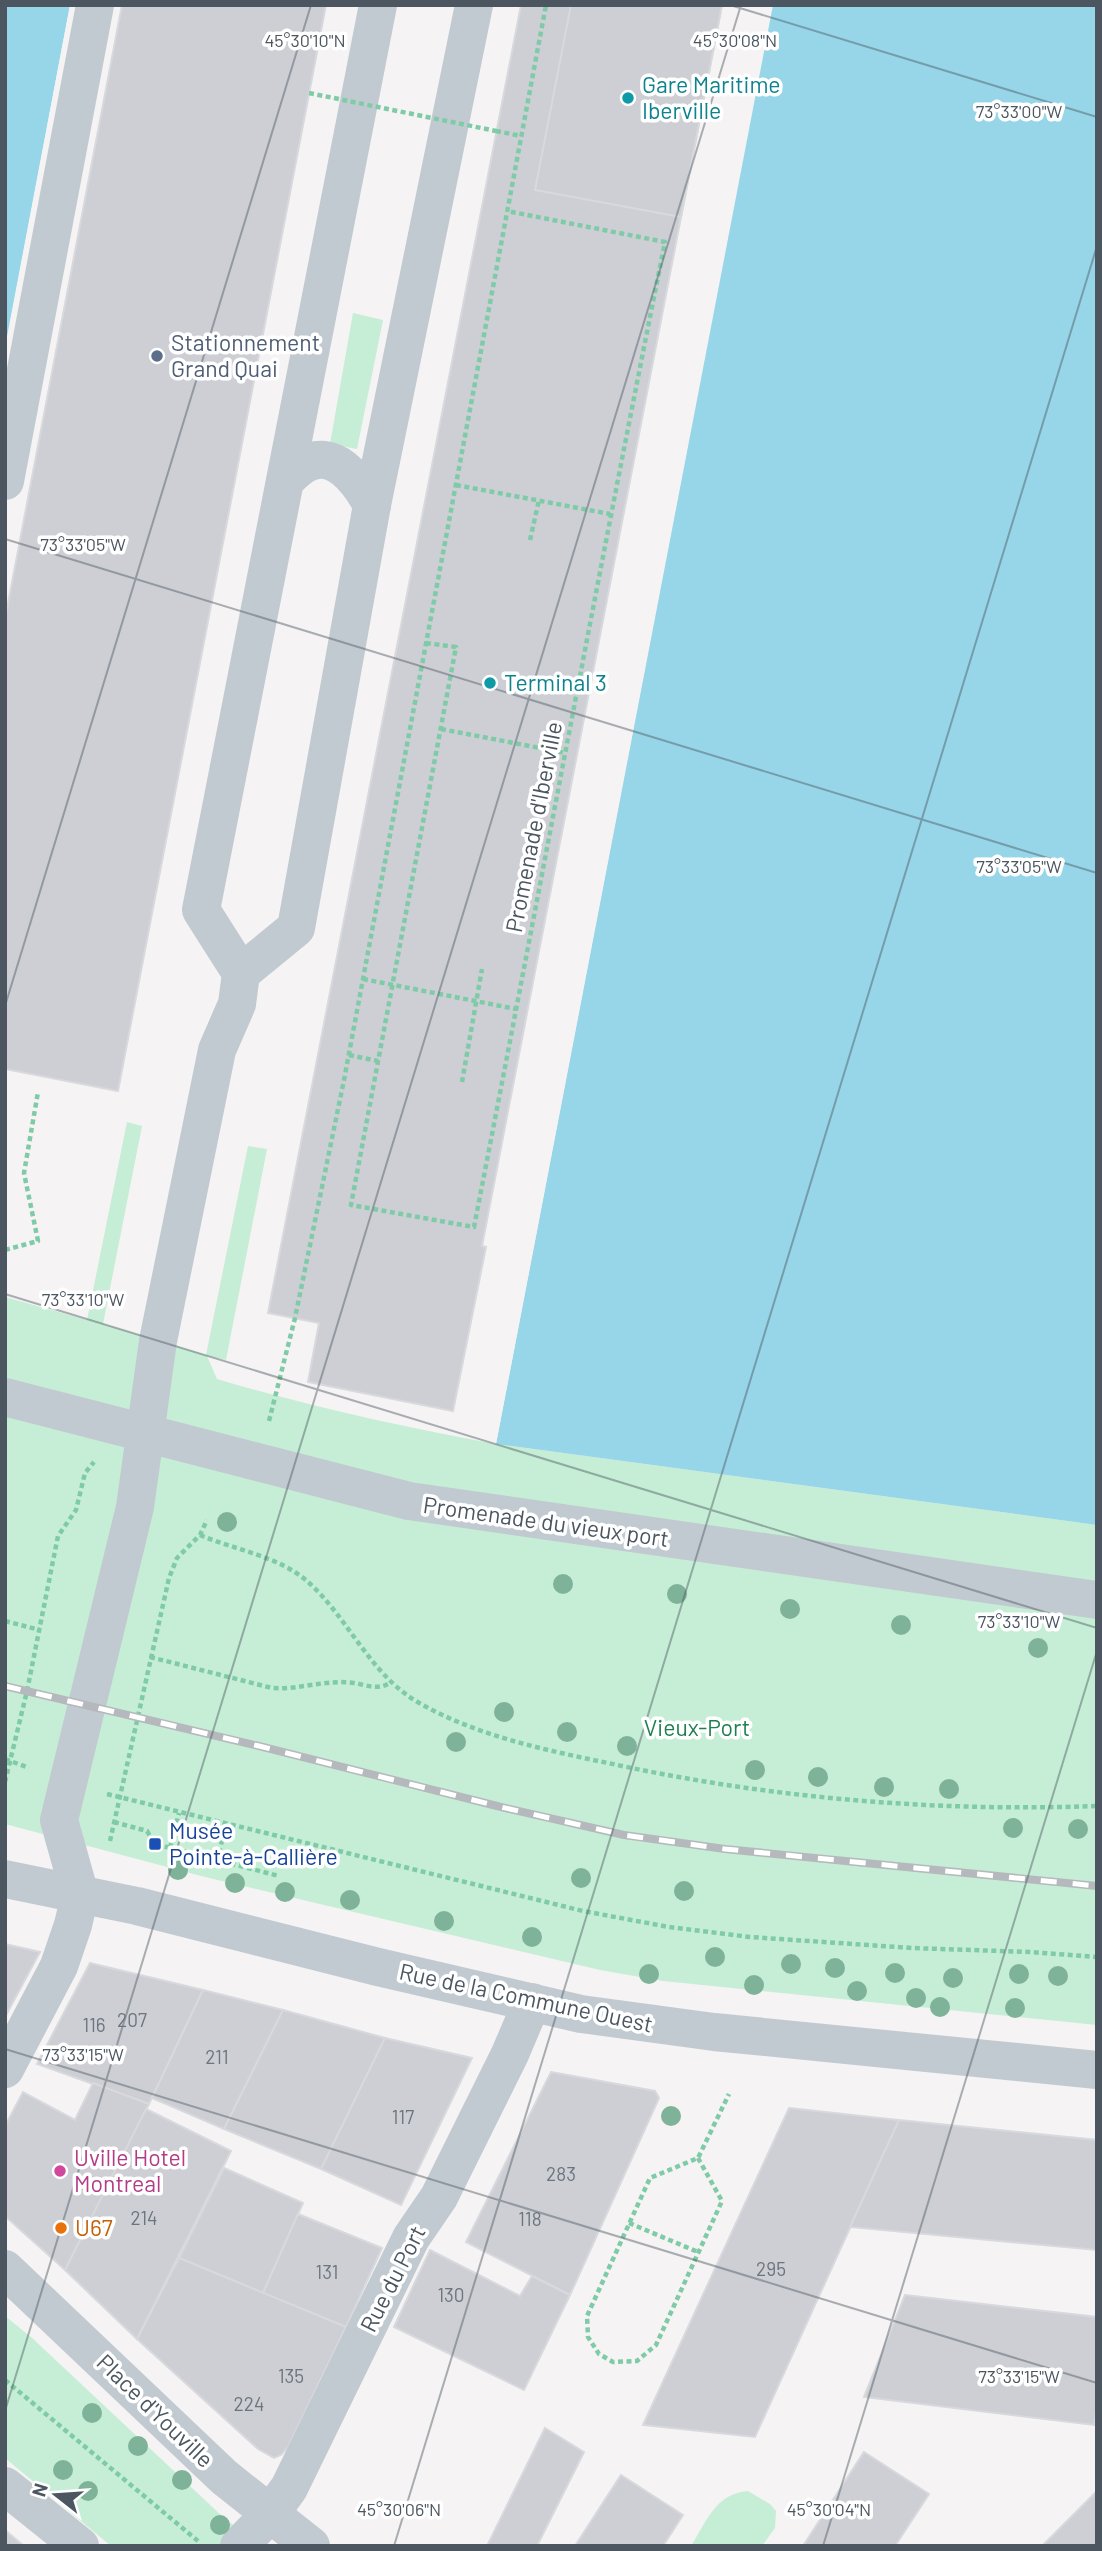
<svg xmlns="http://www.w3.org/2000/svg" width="1102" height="2551" font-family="Barlow,sans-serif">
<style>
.green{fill:#c6eed6}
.water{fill:#96d6e8}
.pier{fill:#f5f3f3}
.building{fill:#cdcfd5;stroke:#d7d9dd;stroke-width:2}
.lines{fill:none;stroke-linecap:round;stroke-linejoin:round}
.path{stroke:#7fcba7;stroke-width:4.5;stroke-dasharray:5 3.5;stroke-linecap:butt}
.minor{stroke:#c2cad1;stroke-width:38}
.rail-casing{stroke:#b5b8bc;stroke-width:8}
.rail{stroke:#fff;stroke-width:5;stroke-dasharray:16;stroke-linecap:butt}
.path-bridge{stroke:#7fcba7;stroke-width:4.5;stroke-dasharray:5 3.5;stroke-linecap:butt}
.tree{fill:#7fb399}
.ticks{fill:none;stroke:#4b5660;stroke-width:2;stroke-opacity:0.45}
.culture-dot{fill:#0f9aa8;stroke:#fff;stroke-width:2.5}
.service-dot{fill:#5c6f8a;stroke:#fff;stroke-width:2.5}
.transit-dot{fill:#1a4fb4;stroke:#fff;stroke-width:2.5}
.hotel-dot{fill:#d1479c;stroke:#fff;stroke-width:2.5}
.food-dot{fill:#e8710a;stroke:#fff;stroke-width:2.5}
.labels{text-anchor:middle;stroke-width:7;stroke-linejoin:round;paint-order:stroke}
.number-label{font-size:19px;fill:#6c747d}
.culture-label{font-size:23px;fill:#0d838f;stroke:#fff;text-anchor:start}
.service-label{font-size:23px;fill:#4e5e75;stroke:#fff;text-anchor:start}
.street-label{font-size:23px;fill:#4b5660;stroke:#fff}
.park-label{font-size:23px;fill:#1e7f50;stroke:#fff}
.transit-label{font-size:23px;fill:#164399;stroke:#fff;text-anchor:start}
.hotel-label{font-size:23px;fill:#b23c85;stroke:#fff;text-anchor:start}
.food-label{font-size:23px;fill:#c56008;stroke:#fff;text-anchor:start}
.ticks-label{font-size:18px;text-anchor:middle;fill:#4b5660;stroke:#fff;stroke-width:7;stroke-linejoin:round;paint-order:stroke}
</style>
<rect width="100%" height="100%" fill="#f5f3f3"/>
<g class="green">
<path d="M353,313L383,320L357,449L330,444Z"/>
<path d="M127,1122L142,1126L103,1324L206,1355L248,1146L267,1149L226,1360L207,1356L217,1379C308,1406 402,1427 496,1444L1097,1525V2025L663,1981L600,1970L205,1877L5,1824V1297L87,1320Z"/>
<path d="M5,2316L31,2337L223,2517L260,2546H111L5,2458Z"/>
<path d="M748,2491L770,2504L776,2511L775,2528L762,2546H691C707,2521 715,2494 748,2491Z"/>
</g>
<g class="water">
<path d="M5,5H70L5,347Z"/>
<path d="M773,5H1097V1525L496,1444Z"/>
</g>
<g class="pier">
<path d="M70,5L73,6L9,348L5,350Z"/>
<path d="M769,5H772L496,1444L493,1443Z"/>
</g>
<g class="building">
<path d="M122,5H326L118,1091L5,1069V619Z"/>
<path d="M521,5H722L482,1246L486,1247L453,1411L308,1382L319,1323L268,1313Z"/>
<path d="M571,5H722L681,217L535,190Z"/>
<path d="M5,1944L40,1952L5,2017Z"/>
<path d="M90,1963L203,1990L149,2104L37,2064Z"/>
<path d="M203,1990L283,2010L224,2129L152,2098Z"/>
<path d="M283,2010L385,2038L321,2169L224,2129Z"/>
<path d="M385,2038L472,2058L401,2205L321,2169Z"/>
<path d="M551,2072L655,2091L659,2098L570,2295L466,2242Z"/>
<path d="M93,2083L149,2104L65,2270L5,2216V2126L23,2092L75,2120Z"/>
<path d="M789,2108L899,2120L755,2437L643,2425Z"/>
<path d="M146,2109L231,2151L137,2339L65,2270Z"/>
<path d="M899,2120L1097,2140V2250L850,2227Z"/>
<path d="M224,2168L303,2203L263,2293L179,2258Z"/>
<path d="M298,2214L382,2248L346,2327L263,2293Z"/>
<path d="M430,2250L520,2296L532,2276L570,2295L524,2390L394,2327Z"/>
<path d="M179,2258L346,2327L288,2447L281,2455L274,2458L258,2449L137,2339Z"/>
<path d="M905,2295L1097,2317V2405L1094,2425L864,2397Z"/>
<path d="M545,2428L584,2452L537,2546H487Z"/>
<path d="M864,2452L929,2494L895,2546H803Z"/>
<path d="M621,2475L683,2515L663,2546H575Z"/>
<path d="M1097,2491V2546H1042Z"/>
<path d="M5,2530L24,2546H5Z"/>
</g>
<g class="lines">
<g class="path">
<path d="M496,131L521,136"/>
<path d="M456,485L610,514"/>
<path d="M530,540L539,500"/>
<path d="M426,643L456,647L351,1205L474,1227C538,899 599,570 665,242L507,211"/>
<path d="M441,729L566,753"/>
<path d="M363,979L516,1009"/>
<path d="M349,1055L378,1061"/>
<path d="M462,1082L482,969"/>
<path d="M5,1250L38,1241L24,1173L38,1092"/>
<path d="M269,1421L295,1318L344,1080L546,5"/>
<path d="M200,1535C235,1550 278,1556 307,1581C349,1618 370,1676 421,1704C478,1736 545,1750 608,1763C769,1798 932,1812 1097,1806"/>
<path d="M5,1621L40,1630"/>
<path d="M150,1657L272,1688C300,1690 326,1679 354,1683C367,1685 379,1691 391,1682"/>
<path d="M5,1759L29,1768"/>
<path d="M5,1782L27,1691L58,1536L76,1510L85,1473L94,1462"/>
<path d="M107,1794L583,1911L669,1927L750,1937L912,1948L1030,1952L1097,1957"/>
<path d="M114,1822L147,1831L155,1844L279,1876"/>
<path d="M110,1841L169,1578L177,1558L200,1535L207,1520"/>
<path d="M170,1848L179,1813"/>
<path d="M217,1861L226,1824"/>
<path d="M698,2158L722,2201L656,2345L637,2361L613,2362L599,2354L588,2337L587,2316L650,2178L698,2158L729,2094"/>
<path d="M629,2223L698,2252"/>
<path d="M5,2380L198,2541"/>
</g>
<g class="minor">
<path d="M5,481L95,5"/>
<path d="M285,481C290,476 296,470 302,466C333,445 359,481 372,505"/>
<path d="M241,973L296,928L372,505L474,5"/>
<path d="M5,1397L409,1501L1097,1600"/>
<path d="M5,1879L137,1906L378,1967L581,2014L714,2032L1097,2070"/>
<path d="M5,2069L59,1966L73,1925L80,1895L59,1820L135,1507L158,1341L217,1050L237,1004L241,973L201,910L378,5"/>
<path d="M5,2269L224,2477L311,2546"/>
<path d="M5,2486L80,2546"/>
<path d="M239,2546L270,2514L289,2488L411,2238L439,2197L510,2054L532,2002"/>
</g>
<defs>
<path id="rail" d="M5,1686L259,1746L501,1807L624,1835L725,1849L1097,1886"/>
</defs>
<use href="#rail" class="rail-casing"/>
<use href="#rail" class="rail"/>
<path class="path-bridge" d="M309,93L496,131"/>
</g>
<g class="tree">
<circle cx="227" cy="1522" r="10"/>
<circle cx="563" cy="1584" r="10"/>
<circle cx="677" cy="1594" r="10"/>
<circle cx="790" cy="1609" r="10"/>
<circle cx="901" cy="1625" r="10"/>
<circle cx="1038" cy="1648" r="10"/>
<circle cx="504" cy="1712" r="10"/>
<circle cx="567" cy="1732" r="10"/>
<circle cx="456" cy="1742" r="10"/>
<circle cx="627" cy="1746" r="10"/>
<circle cx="755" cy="1770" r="10"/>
<circle cx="818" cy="1777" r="10"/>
<circle cx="884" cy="1787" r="10"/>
<circle cx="949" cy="1789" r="10"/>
<circle cx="1013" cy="1828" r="10"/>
<circle cx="1078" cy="1829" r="10"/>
<circle cx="178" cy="1870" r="10"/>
<circle cx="581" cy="1878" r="10"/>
<circle cx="235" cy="1883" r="10"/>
<circle cx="684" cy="1891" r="10"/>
<circle cx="285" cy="1892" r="10"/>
<circle cx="350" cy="1900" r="10"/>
<circle cx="444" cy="1921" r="10"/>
<circle cx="532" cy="1937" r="10"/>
<circle cx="715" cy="1957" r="10"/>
<circle cx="791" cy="1964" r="10"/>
<circle cx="835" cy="1968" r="10"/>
<circle cx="895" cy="1973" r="10"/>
<circle cx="649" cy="1974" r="10"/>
<circle cx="1019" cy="1974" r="10"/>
<circle cx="1058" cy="1976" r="10"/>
<circle cx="953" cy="1978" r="10"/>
<circle cx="754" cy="1985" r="10"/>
<circle cx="857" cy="1991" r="10"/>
<circle cx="916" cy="1998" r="10"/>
<circle cx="940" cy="2007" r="10"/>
<circle cx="1015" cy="2008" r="10"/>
<circle cx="671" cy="2116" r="10"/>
<circle cx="92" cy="2413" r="10"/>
<circle cx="138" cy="2446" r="10"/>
<circle cx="63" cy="2470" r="10"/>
<circle cx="182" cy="2480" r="10"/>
<circle cx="88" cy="2491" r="10"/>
<circle cx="220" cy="2525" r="10"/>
</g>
<path class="ticks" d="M730,5L1097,117M5,539L1097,873M5,1006L311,5M5,1294L1097,1628M5,2049L1097,2383M5,2411L741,5M394,2546L1097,246M823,2546L1097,1651"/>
<g class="culture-dot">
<circle cx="628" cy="98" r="7"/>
<circle cx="490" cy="683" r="7"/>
</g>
<circle class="service-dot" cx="157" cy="356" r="7"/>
<rect class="transit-dot" x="148" y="1837" width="14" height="14" rx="3.5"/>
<circle class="hotel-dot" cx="60" cy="2171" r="7"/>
<circle class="food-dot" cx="61" cy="2228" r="7"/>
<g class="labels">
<g class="number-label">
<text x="132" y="2027">207</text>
<text x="94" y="2032">116</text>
<text x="217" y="2064">211</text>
<text x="403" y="2124">117</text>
<text x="561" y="2181">283</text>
<text x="144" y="2225">214</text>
<text x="530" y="2226">118</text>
<text x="771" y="2276">295</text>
<text x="327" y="2279">131</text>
<text x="451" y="2302">130</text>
<text x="291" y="2383">135</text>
<text x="249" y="2411">224</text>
</g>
<g class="culture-label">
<text x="642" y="93">Gare Maritime<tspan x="642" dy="26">Iberville</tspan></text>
<text x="504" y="691">Terminal 3</text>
</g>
<g class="service-label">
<text x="171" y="351">Stationnement<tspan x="171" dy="26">Grand Quai</tspan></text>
</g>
<g class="street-label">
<text transform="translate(534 827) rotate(-79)" y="8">Promenade d'Iberville</text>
<text transform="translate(546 1522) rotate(8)" y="8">Promenade du vieux port</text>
<text transform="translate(526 1998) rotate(12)" y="8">Rue de la Commune Ouest</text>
<text transform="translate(393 2279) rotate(-63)" y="8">Rue du Port</text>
<text transform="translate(155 2411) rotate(44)" y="8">Place d'Youville</text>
</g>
<g class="park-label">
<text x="697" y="1736">Vieux-Port</text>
</g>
<g class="transit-label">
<text x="169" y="1839">Musée<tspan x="169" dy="26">Pointe-à-Callière</tspan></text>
</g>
<g class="hotel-label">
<text x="74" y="2166">Uville Hotel<tspan x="74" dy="26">Montreal</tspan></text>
</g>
<g class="food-label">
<text x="75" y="2236">U67</text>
</g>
</g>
<g class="ticks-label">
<text x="305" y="47">45°30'10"N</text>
<text x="735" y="47">45°30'08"N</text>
<text x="1019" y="118">73°33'00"W</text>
<text x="83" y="551">73°33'05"W</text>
<text x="1019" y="873">73°33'05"W</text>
<text x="83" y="1306">73°33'10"W</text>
<text x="1019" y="1628">73°33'10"W</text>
<text x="83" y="2061">73°33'15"W</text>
<text x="1019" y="2383">73°33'15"W</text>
<text x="399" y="2516">45°30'06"N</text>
<text x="829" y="2516">45°30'04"N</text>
</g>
<rect width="1102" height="2551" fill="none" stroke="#4b5660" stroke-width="14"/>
<g transform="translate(56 2495) rotate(287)" stroke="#ffffff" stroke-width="5" paint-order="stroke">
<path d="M0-5L12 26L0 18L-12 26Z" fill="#4b5660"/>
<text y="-10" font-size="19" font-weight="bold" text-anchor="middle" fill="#4b5660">N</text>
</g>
</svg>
